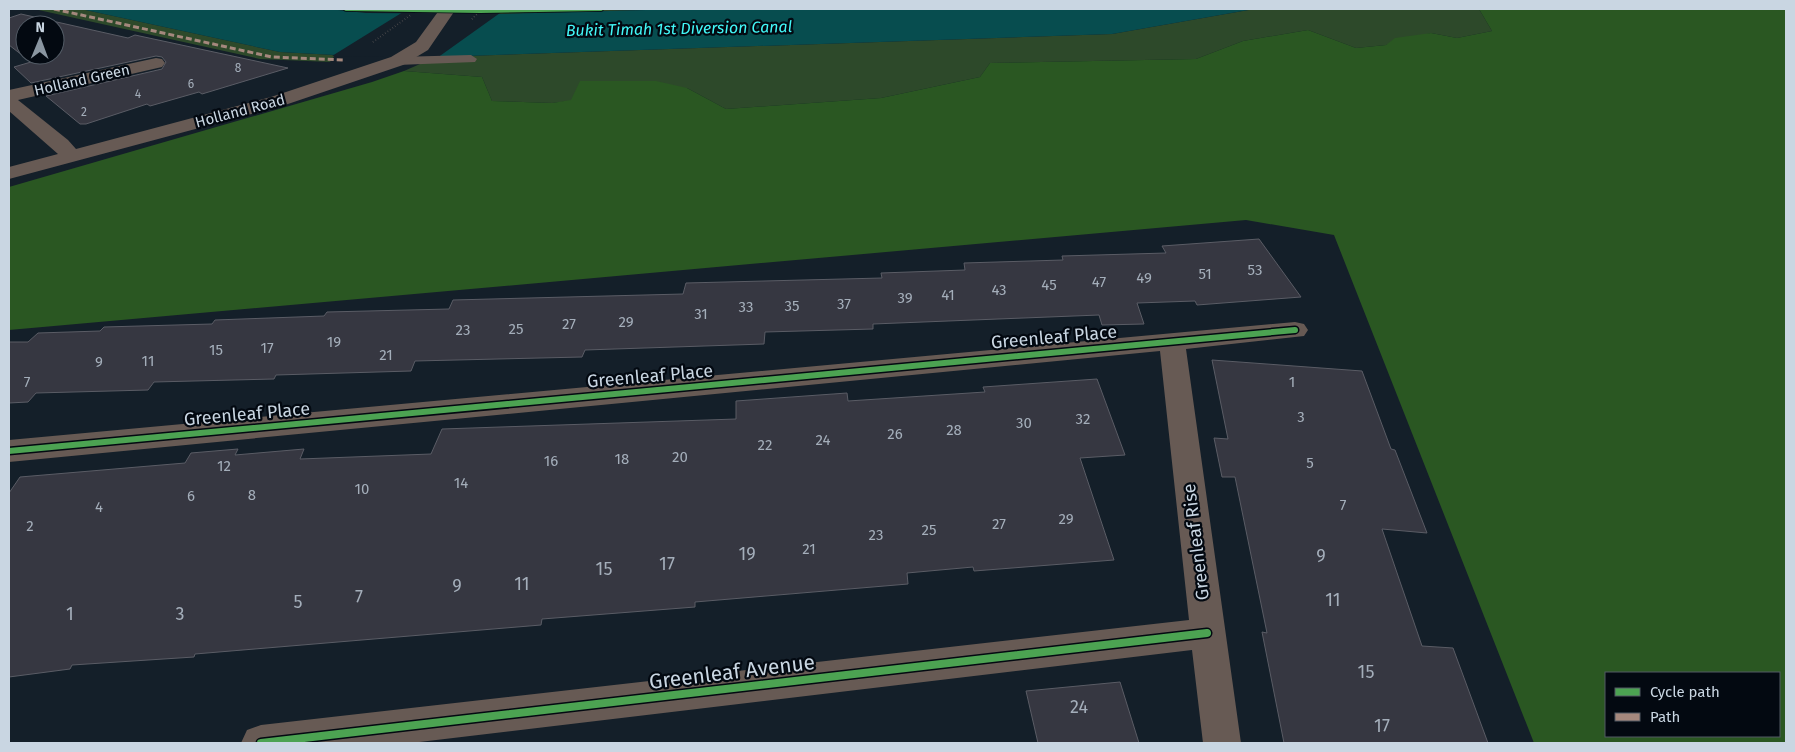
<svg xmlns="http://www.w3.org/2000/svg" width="1795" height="752" font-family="'Fira Sans',sans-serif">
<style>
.green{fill:#2d492a}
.forest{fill:#2a5722;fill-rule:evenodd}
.water{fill:#074d4f}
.pier{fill:#141f29}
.building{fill:#363741;stroke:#5a5c65;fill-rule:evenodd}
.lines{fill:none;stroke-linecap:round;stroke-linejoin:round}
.path{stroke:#605a59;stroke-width:2;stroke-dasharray:0.5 2.5;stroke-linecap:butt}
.service{fill:#675a54;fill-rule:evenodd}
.minor{fill:#675a54;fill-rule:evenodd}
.quiet{stroke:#a5887d;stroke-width:3;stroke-dasharray:6 3;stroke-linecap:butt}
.cycleway-far2-casing{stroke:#030911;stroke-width:5.5}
.cycleway-far1-casing{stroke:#030911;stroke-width:9}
.cycleway-casing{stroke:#030911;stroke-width:11}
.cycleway-far2{stroke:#4ca352;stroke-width:4}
.cycleway-far1{stroke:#4ca352;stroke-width:6}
.cycleway{stroke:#4ca352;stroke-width:8}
.labels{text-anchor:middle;stroke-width:4.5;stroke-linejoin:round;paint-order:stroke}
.far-number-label{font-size:12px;fill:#a4aeba}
.far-street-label{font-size:15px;fill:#c9d6e2;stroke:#030911}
.number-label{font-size:15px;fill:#a4aeba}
.far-water-label{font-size:16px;font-style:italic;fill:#42f8f8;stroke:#030911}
.street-label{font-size:18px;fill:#c9d6e2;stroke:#030911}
.near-number-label{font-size:18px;fill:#a4aeba}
.near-street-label{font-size:21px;fill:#c9d6e2;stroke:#030911}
</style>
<rect width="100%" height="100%" fill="#141f29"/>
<g class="green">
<path d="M34,9H81L280,52L335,55L330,62L260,59Z"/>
<path d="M333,9H438L435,12H367Z"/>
<path d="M460,9H678L502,14L458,12Z"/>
<path d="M1254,9H1479L1492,31L1457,38L1431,33L1386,45L1356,48L1308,30L1243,41L1196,59L990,63L980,77L881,98L726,109L687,88L552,103L492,101L482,77L404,71L436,57L1112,34Z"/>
</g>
<path class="forest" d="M1479,9H1786V743H1534L1334,235L1246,220L9,330V187L372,82L404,71L482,77L492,101L552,103L571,100L580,81H656L687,88L726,109L881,98L980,77L990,63L1196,59L1243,41L1308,30L1356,48L1386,45L1395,38L1431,33L1457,38L1492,31ZM1606,673H1779V736H1606Z"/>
<path class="water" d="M81,9H329L366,13L502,14L682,9H1254L1112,34L436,57L335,55L280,52Z"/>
<path class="pier" d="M403,12L478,13H500L437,58L332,56Z"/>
<g class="building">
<path d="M21,14L128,38L135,35L288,68L202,94L199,92L150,106L147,104L86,124H80L46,96L162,69L166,62L162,57L156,56L31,83L14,67L31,62L9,45V18ZM25,25H55V55H25Z"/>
<path d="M1259,239L1301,297L1197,305L1195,301L1137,303L1144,324L1102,325L1099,315L873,324V329L765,332L764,344L585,350L582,357L415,361L411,371L276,375L274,379L154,382L148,390L36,393L28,402L9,403V342H28L38,333L100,331L104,327L212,324L215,320L324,316L327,312L449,309L453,300L683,294L686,283L882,278L881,273L965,270L964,263L1063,260L1062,256L1166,253L1162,246Z"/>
<path d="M1212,360L1362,371L1391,449L1395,450L1427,533L1382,529L1422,646L1453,648L1488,743H1284L1262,632L1267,633L1235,477H1222L1214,438L1228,439Z"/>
<path d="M1097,379L1125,455L1080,458L1114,560L974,571L973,567L907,573L908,584L695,602V607L542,619L541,625L195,654L194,657L72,665L70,669L9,677V493L20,477L185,463L191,453L238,449L235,455L304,449L300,459L431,454L442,429L736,419V401L847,393L848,401L985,392L983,387Z"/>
<path d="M1120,682L1139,743H1038L1026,691Z"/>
</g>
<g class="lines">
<g class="path">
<path d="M472,19L482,9"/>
<path d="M373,42L412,14"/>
</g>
<path class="service" d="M471,55L477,59L475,62L397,65L391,61L397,57Z"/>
<g class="minor">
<path d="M440,9H456L428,50L403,65L285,105L9,179V167L58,154L9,111V90L156,58L162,59L165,63L162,67L18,100L68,140L76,149L271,97L391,57L416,42Z"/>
<path d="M1295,322L1304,324L1308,330L1304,336L1186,349L1241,743H1203L1192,650L411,743H241L247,730L261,725L1189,620L1160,351L9,462V440Z"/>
</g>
<path class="quiet" d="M54,9L272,57L344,60"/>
<defs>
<path id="cycleway-far2" d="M346,9L480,11L601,9"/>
<path id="cycleway-far1" d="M9,451L1295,330"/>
<path id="cycleway" d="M261,743L1207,633"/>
</defs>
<use href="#cycleway-far2" class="cycleway-far2-casing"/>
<use href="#cycleway-far1" class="cycleway-far1-casing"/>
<use href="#cycleway" class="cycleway-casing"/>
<use href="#cycleway-far2" class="cycleway-far2"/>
<use href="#cycleway-far1" class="cycleway-far1"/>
<use href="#cycleway" class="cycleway"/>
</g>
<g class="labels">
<g class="far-number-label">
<text x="238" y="72">8</text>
<text x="191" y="88">6</text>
<text x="138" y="98">4</text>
<text x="84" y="116">2</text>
</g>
<g class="far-street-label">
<text transform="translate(82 80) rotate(-13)" y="5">Holland Green</text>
<text transform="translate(240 111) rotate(-15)" y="5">Holland Road</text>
</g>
<g class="number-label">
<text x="1255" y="275">53</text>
<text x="1205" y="279">51</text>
<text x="1144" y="283">49</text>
<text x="1099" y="287">47</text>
<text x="1049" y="290">45</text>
<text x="999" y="295">43</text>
<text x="948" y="300">41</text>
<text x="905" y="303">39</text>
<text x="844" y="309">37</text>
<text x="792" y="311">35</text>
<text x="746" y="312">33</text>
<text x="701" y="319">31</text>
<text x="626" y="327">29</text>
<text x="569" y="329">27</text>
<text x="516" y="334">25</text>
<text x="463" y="335">23</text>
<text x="334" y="347">19</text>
<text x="267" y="353">17</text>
<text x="216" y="355">15</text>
<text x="386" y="360">21</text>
<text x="148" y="366">11</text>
<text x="99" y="367">9</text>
<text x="27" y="387">7</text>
<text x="1292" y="387">1</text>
<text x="1301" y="422">3</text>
<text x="1083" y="424">32</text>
<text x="1024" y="428">30</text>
<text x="954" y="435">28</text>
<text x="895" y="439">26</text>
<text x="823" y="445">24</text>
<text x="765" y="450">22</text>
<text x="680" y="462">20</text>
<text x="622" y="464">18</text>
<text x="551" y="466">16</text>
<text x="1310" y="468">5</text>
<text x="224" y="471">12</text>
<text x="461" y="488">14</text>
<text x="362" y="494">10</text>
<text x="252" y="500">8</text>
<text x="191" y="501">6</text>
<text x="1343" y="510">7</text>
<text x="99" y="512">4</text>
<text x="1066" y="524">29</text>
<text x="999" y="529">27</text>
<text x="30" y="531">2</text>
<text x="929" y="535">25</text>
<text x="876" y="540">23</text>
<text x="809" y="554">21</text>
</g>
<g class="far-water-label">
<text transform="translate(679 28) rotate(-1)" y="6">Bukit Timah 1st Diversion Canal</text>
</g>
<g class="street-label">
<text transform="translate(1054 337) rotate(-5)" y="6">Greenleaf Place</text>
<text transform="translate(650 376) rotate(-5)" y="6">Greenleaf Place</text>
<text transform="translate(247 414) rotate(-5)" y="6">Greenleaf Place</text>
<text transform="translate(1196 542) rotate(-97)" y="6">Greenleaf Rise</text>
</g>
<g class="near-number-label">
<text x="747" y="560">19</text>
<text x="1321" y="562">9</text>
<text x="667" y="570">17</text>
<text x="604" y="575">15</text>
<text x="522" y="590">11</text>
<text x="457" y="592">9</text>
<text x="359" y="603">7</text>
<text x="1333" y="606">11</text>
<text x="298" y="608">5</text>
<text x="70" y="620">1</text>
<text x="180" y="620">3</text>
<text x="1366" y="678">15</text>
<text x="1079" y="713">24</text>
<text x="1382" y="732">17</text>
</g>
<g class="near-street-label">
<text transform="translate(732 672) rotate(-7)" y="7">Greenleaf Avenue</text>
</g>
</g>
<rect width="1795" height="752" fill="none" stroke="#c9d6e2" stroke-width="20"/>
<rect x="1605" y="672" width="175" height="65" fill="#030911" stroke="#525b65"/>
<rect x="1615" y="688" width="25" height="8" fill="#4ca352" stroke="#525b65"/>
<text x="1650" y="697" font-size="15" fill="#c9d6e2">Cycle path</text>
<rect x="1615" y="713" width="25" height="8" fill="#a5887d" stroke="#525b65"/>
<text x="1650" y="722" font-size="15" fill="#c9d6e2">Path</text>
<g transform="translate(40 40) rotate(1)"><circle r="24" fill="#030911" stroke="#525b65"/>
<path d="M0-4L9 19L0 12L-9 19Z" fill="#8a96a1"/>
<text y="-8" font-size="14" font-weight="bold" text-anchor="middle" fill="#c9d6e2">N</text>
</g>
</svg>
